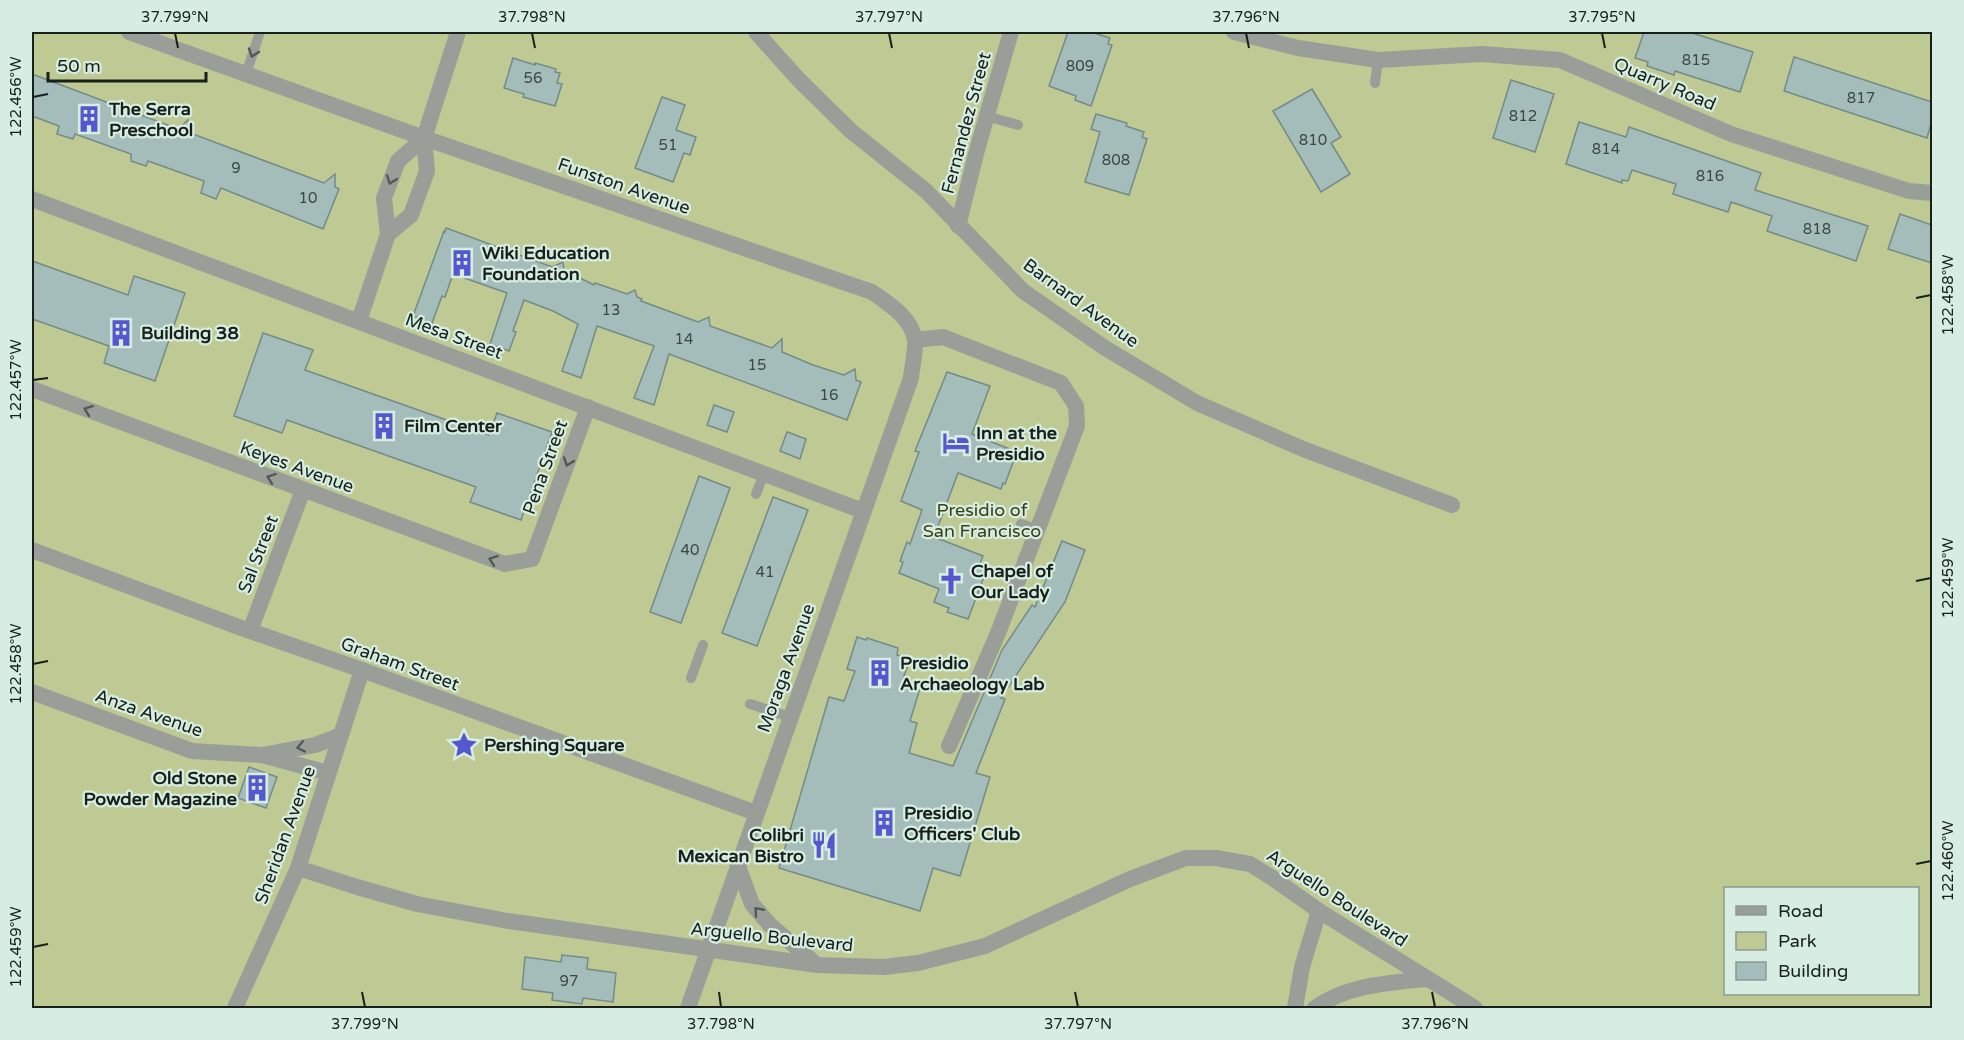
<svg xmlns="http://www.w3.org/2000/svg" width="1964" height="1040" font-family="'Varela Round',sans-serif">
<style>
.green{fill:#bfc993;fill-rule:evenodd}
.building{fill:#a5bdba;stroke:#748b87;stroke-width:1.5}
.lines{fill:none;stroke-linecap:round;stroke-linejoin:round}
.service{stroke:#999f98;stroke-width:10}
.minor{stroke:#999f98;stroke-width:16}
.tertiary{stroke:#999f98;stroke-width:16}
.oneway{stroke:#525954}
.ticks{fill:none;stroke:#18201c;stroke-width:2}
.labels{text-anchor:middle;stroke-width:4.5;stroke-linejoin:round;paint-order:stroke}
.number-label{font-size:15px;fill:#3b4744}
.street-label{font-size:18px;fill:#18201c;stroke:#d7ede1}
.poi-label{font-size:18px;font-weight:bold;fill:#18201c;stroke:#d7ede1;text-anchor:start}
.park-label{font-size:18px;fill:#394013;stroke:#d7ede1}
.neatline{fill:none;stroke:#18201c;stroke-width:2}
.ticks-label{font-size:15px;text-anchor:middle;fill:#18201c}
</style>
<rect width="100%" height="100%" fill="#d7ede1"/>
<path class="green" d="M32,32H1932V1008H32ZM1726,888H1918V994H1726Z"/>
<g class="building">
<path d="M1068,32H1091L1110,38L1108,44L1112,45L1091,106L1075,100L1076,96L1049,86Z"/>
<path d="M1644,32H1689L1753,52L1740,92L1675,71L1674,75L1647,66L1648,62L1635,58Z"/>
<path d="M1794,57L1932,102V120L1927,138L1784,91Z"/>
<path d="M513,58L535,65V63L556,69L555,72L560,73L557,83L562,84L555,106L523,97L524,94L504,88Z"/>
<path d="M32,74L178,129L188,120L190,133L324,183L335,174V187L339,189L323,229L221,188L216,199L201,193L204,181L148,161L146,166L131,161V154L75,134L73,139L57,134L59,126L32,116Z"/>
<path d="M1511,80L1554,94L1535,152L1493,138Z"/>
<path d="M1312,89L1341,137L1331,143L1350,174L1321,192L1273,111Z"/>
<path d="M662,97L685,105L676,130L696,137L690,155L684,153L673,182L635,168Z"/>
<path d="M1096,114L1127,123L1126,126L1144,132L1142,137L1147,139L1129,195L1085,182L1100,132L1091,129Z"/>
<path d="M1579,122L1626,137L1629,127L1761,173L1755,190L1868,226L1856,261L1767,231L1772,216L1731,202L1728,212L1673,194L1676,184L1632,170L1628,181L1622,180V183L1566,164Z"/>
<path d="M1900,214L1932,225V263L1888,249Z"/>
<path d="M446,228L552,267L563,262L564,270L594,285L595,283L627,294L635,290L637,297L642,299L641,301L698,322L709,317L710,326L772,348L782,339V352L813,365L844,375L855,369L856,380L861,382L847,420L669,354L654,405L634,398L654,346L597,326L581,378L562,371L578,324L553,311L524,300L513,331L516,332L509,351L490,344L507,293L453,274L445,297L442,296L432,323L413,316L444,231L445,232Z"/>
<path d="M32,261L128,295L134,276L185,293L155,381L104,363L109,346L32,319Z"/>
<path d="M263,333L313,350L305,370L489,435L497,413L552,432L521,520L470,502L476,487L287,420L282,433L234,416Z"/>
<path d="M947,372L990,386L972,434L1017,452L1005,484L1003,483L1001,489L958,473L934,537L983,556L979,566L987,569L968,619L947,612L949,608L934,602L939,589L899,573L903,562L900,561L907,542L910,544L922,510L901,501L919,452L915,451Z"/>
<path d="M714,405L734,412L727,432L707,425Z"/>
<path d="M787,432L806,439L800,459L780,451Z"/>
<path d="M699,476L730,488L681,623L650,612Z"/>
<path d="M773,497L808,510L757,646L722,633Z"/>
<path d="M1062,541L1085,550L1065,602L1001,698L1005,699L976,773L990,777L960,876L933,868L920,911L779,868L829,697L844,701L855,671L847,669L857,637L866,640L867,638L898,648L897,655L910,659L903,679L921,685L910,721L917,723L909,753L953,766L1002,650L1032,605L1035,607Z"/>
<path d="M249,767L277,777L266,808L238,798Z"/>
<path d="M562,955L588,958L587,969L616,973L613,1002L583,998L582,1004L552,1000L553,993L522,989L525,957L561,962Z"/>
</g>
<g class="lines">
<g class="service">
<path d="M246,74L260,32"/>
<path d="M1375,83L1378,60"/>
<path d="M986,116L1018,125"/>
<path d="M756,494L764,474"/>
<path d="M1021,524L1037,529"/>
<path d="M691,678L703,645"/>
<path d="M750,704L790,717"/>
</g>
<g class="minor">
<path d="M129,32L424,138L872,292C889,304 911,317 915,340C916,351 912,366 911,378L688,1008"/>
<path d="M756,32L799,80L851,131L926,191L1023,291L1105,348L1197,403L1303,449L1452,505"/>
<path d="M1234,32L1298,48L1378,60L1482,54L1560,60L1731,134L1909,191L1932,193"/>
<path d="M32,199L863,511"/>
<path d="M958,226L977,150L1011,32"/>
<path d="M388,234L411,215L427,171L424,138L458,32"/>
<path d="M359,321L388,234L384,198L398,161L424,138"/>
<path d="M915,340L943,337L1061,383L1076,406L1077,426L998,633L949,746"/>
<path d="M32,389L505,564L532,559L588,407"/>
<path d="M250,631L303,490"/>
<path d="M362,670L756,813"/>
<path d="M32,692L192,751L262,755L328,773"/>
<path d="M1295,1008L1302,967L1319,911"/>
</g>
<g class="tertiary">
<path d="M32,550L236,626L362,670L298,868L235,1008"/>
<path d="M262,755L315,745L339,736"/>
<path d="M738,866L752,904L770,925L816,964"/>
<path d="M298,868L357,887L417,904L508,921L817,965L884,967L918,963L985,946L1130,879L1186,858H1216L1250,864L1271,877L1319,911L1475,1008"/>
<path d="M1315,1008C1347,985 1388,983 1426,979"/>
</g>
</g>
<defs><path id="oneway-chevron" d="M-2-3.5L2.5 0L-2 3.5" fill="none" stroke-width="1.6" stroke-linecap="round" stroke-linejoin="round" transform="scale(1.5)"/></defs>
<g class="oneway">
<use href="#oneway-chevron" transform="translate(253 53) rotate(109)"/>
<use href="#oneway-chevron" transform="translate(391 180) rotate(110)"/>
<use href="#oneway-chevron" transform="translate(88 410) rotate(-160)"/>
<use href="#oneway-chevron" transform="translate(568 462) rotate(110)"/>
<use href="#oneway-chevron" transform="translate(271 478) rotate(-160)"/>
<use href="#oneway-chevron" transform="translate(493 560) rotate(-160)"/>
<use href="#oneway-chevron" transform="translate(301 747) rotate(169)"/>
<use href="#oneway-chevron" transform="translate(758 911) rotate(-131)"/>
</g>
<path class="ticks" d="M175,33L178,48M532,33L535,48M889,33L892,48M1246,33L1249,48M1602,33L1605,48M33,97L48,94M1916,298L1931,295M33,380L48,378M1916,581L1931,578M33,664L48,661M1916,864L1931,861M33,947L48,944M362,992L365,1007M719,992L721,1007M1075,992L1078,1007M1432,992L1435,1007"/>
<defs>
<symbol id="building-bare" viewBox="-9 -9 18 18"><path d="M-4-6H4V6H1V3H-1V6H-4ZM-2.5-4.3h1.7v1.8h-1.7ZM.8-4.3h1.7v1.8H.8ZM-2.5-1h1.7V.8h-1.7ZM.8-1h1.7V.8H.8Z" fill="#5358ce" stroke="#d7ede1" stroke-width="2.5" paint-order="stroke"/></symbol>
<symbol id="hotel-bare" viewBox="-9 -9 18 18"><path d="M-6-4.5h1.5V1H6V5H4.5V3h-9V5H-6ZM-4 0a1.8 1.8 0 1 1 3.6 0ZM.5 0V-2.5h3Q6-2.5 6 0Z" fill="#5358ce" stroke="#d7ede1" stroke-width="2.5" paint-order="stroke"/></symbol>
<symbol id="church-bare" viewBox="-9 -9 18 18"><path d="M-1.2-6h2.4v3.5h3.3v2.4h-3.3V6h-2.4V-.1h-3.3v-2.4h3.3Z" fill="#5358ce" stroke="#d7ede1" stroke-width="2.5" paint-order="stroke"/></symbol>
<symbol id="sight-bare" viewBox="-9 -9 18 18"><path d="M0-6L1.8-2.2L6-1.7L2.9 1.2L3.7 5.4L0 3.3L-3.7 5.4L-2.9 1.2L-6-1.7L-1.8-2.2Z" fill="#5358ce" stroke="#d7ede1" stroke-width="2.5" paint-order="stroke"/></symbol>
<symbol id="restaurant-bare" viewBox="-9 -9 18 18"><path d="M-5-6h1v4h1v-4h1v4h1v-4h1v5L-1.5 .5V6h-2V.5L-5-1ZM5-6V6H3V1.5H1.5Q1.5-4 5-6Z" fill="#5358ce" stroke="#d7ede1" stroke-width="2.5" paint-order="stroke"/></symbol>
</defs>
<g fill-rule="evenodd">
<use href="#building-bare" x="70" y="100" width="38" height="38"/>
<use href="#building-bare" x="443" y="244" width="38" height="38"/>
<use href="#building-bare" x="102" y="314" width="38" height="38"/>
<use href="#building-bare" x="365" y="407" width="38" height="38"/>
<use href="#hotel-bare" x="937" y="424" width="38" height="38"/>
<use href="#church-bare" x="932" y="562" width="38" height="38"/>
<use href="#building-bare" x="861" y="654" width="38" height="38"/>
<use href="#sight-bare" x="445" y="726" width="38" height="38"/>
<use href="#building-bare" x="238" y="769" width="38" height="38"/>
<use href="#building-bare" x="865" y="804" width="38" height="38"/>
<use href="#restaurant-bare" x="805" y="826" width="38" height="38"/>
</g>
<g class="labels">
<g class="number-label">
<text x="1696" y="65">815</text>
<text x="1080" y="71">809</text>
<text x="533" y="83">56</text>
<text x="1861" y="103">817</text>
<text x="1523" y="121">812</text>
<text x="1313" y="145">810</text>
<text x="668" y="150">51</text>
<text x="1606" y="154">814</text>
<text x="1116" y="165">808</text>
<text x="236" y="173">9</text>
<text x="1710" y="181">816</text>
<text x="308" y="203">10</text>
<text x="1817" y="234">818</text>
<text x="611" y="315">13</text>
<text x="684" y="344">14</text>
<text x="757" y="370">15</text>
<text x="829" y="400">16</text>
<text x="690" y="555">40</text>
<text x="765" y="577">41</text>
<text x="569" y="986">97</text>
</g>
<g class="street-label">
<text transform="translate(1665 84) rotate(23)" y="6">Quarry Road</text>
<text transform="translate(966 123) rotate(-75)" y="6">Fernandez Street</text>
<text transform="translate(624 186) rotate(19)" y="6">Funston Avenue</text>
<text transform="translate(1081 303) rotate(36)" y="6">Barnard Avenue</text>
<text transform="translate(454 336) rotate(20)" y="6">Mesa Street</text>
<text transform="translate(297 467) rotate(20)" y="6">Keyes Avenue</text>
<text transform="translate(545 467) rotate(-70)" y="6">Pena Street</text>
<text transform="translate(258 554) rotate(-69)" y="6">Sal Street</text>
<text transform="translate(400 664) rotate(20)" y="6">Graham Street</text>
<text transform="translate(786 668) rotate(-70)" y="6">Moraga Avenue</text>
<text transform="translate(149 713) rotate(19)" y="6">Anza Avenue</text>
<text transform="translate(285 835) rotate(-70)" y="6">Sheridan Avenue</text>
<text transform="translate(1337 898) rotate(33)" y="6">Arguello Boulevard</text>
<text transform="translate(772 937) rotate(6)" y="6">Arguello Boulevard</text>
</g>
<g class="poi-label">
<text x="109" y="115">The Serra<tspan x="109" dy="21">Preschool</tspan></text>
<text x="482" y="259">Wiki Education<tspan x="482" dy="21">Foundation</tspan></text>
<text x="141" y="339">Building 38</text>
<text x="404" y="432">Film Center</text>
<text x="976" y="439">Inn at the<tspan x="976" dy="21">Presidio</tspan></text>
<text x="971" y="577">Chapel of<tspan x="971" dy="21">Our Lady</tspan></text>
<text x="900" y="669">Presidio<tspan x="900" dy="21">Archaeology Lab</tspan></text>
<text x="484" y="751">Pershing Square</text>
<text x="237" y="784" text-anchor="end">Old Stone<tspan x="237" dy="21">Powder Magazine</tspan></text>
<text x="904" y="819">Presidio<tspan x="904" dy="21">Officers' Club</tspan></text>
<text x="804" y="841" text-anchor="end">Colibri<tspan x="804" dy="21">Mexican Bistro</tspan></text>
</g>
<g class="park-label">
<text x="982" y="516">Presidio of<tspan x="982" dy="21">San Francisco</tspan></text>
</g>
</g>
<rect width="1964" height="1040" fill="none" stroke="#d7ede1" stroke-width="66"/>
<rect x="1724" y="887" width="195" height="108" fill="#d7ede1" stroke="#8b9b92" stroke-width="1.5"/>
<rect x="1736" y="906" width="30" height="9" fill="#999f98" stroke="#8b9b92" stroke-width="1.5"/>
<text x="1778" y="917" font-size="18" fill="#18201c">Road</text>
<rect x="1736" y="932" width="30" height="18" fill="#bfc993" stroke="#8b9b92" stroke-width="1.5"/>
<text x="1778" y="947" font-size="18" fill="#18201c">Park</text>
<rect x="1736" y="962" width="30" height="18" fill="#a5bdba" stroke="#8b9b92" stroke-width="1.5"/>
<text x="1778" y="977" font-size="18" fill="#18201c">Building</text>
<path d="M48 72v9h158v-9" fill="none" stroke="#18201c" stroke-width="3"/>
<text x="57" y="72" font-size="18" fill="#18201c" stroke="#d7ede1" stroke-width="4.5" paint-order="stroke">50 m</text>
<rect x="33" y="33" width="1898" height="974" class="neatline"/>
<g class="ticks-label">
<text x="175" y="22">37.799°N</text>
<text x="532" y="22">37.798°N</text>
<text x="889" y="22">37.797°N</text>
<text x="1246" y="22">37.796°N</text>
<text x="1602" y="22">37.795°N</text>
<text transform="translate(16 97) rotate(-90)" y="5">122.456°W</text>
<text transform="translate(1948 295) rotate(-90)" y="5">122.458°W</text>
<text transform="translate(16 380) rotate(-90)" y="5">122.457°W</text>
<text transform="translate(1948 578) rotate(-90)" y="5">122.459°W</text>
<text transform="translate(16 664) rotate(-90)" y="5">122.458°W</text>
<text transform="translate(1948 861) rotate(-90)" y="5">122.460°W</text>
<text transform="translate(16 947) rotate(-90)" y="5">122.459°W</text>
<text x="365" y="1029">37.799°N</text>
<text x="721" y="1029">37.798°N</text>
<text x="1078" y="1029">37.797°N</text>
<text x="1435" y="1029">37.796°N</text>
</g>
</svg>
